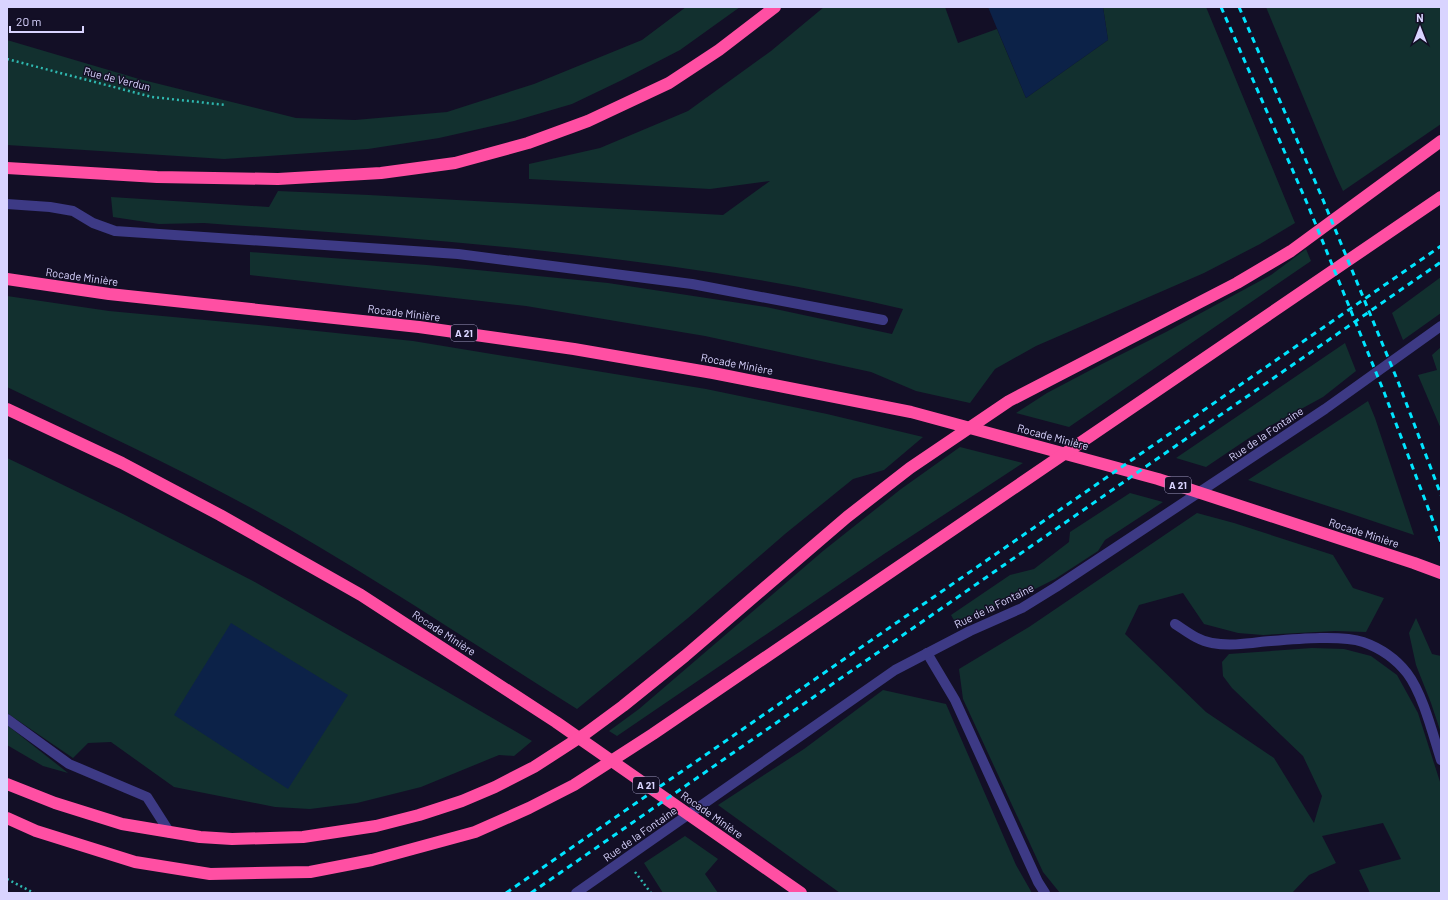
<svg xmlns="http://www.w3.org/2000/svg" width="1448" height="900" font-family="Barlow,sans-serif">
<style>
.green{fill:#12302f}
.water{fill:#0c2248}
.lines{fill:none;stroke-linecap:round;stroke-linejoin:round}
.path{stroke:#2fb8b0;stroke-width:2.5;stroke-dasharray:2 3;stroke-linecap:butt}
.service{stroke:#3d3a85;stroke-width:10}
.motorway{stroke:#ff4fa3;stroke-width:12}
.rail{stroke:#00e5ff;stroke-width:3;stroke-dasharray:6 5;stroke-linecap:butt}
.labels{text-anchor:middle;stroke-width:3;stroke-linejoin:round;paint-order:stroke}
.shield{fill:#130f26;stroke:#9e99be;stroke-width:1}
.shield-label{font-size:10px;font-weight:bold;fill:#d9d4ff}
.street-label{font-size:11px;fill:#d9d4ff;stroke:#130f26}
</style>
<rect width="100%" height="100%" fill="#130f26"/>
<g class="green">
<path d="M686,7H740L680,50L622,80L572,104L514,121L439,138L368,149L224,159L7,145V40L139,79L296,118L355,120L447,112L534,84L642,40Z"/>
<path d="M824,7H945L958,43L997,29L1026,98L1108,40L1103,7H1206L1295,223L1260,244L1204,273L1036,346L995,369L970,403L916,391L871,372L705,336L526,306L250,275V252L427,265L608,283L766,307L892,334L903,309C674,255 438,240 204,223L159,224L113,217L111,197L269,207L278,191L369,195L723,215L770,181L710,189L529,179V164L600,148L688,111L771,51Z"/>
<path d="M1266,7H1440L1441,124L1343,191L1336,176Z"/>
<path d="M1306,249L1311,261L1069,427L1016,413L1047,393L1102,364L1166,332L1271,275Z"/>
<path d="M1441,277V313L1403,340L1392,313Z"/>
<path d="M7,296L109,311L259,325L413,341L706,389L827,414L923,437L884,470L853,479L785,534L688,618L577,709C470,642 365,571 255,510C174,466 90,427 7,387Z"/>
<path d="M1345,343L1356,371L1323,397L1252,436L1206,467L1176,458Z"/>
<path d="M1441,347V429L1418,375L1437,370L1432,355Z"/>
<path d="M1368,401L1375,418L1414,535L1343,511L1248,480Z"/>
<path d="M960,447L1023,463L884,554L617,736L609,731L639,709L823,551L901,489Z"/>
<path d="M7,458L26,467L123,514L253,581L427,680L532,741L514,756L499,755L421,787L357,803L310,809L275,807L174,787L111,742L88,743L73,758L7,713Z"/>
<path d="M1130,493L1163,502L1105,540L1098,551L1055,579L1019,597L955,622L951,615L1010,575L1034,569L1069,542L1070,532Z"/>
<path d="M1197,513L1234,523L1333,555L1353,588L1384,598L1366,632L1335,631L1263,635L1238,633L1204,624L1183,593L1139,605L1125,634L1206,712L1274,758L1314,823L1322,796L1303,756L1232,688L1223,676L1222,662L1229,654L1312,648L1344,649L1371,656L1397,675L1418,713L1441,785V893H1370L1359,870L1401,859L1383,823L1322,836L1336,863L1309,875L1292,893H1060L1043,872L963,699L959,669L1029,627Z"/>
<path d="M1416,618L1432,654L1441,656V733L1431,703L1416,665L1409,633Z"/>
<path d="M883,690L946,704L1016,865L1032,893H840L718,805L804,749Z"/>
<path d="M7,725L68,773L43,766L7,745Z"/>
<path d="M685,836L718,859L705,874L718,893H663L644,863Z"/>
</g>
<g class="water">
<path d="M988,7H1103L1108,40L1026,98Z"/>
<path d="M231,623L348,695L288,789L174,715Z"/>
</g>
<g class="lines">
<g class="path">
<path d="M7,59L152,97L226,105"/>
<path d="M635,872L651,893"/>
<path d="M7,879L34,893"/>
</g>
<g class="service">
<path d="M7,204L50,207L73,211L93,223L115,231L458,254L692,284L883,320"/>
<path d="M1175,624C1186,631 1198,641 1212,643C1228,646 1244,644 1260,642C1286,640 1340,634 1363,642C1380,648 1396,659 1407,673C1423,694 1433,735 1441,760"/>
<path d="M927,653L955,700L1038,882L1045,893"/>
<path d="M7,719L69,764L147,797L170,833"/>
<path d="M576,893L895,670L970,631L1022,608L1056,587L1325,409L1441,326"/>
</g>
<g class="motorway">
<path d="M7,168L157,177L278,179L381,173L455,163L528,143L588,121L669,83L719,50L775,7"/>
<path d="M7,279L109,294L419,327L574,349L713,373L911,412L1158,479L1414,563L1441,573"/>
<path d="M7,409L122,463L220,515L361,595L556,722L801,893"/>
<path d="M7,784L55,803L122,824L200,837L232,839L303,837L376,826L419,815L462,801L495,787L534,767L585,734L623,706L685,656L847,517L910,468L1009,401L1237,283L1291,251L1441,141"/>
<path d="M7,818L36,831L135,862L210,874L310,872L372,860L475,832L529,808L574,785L653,734L1441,197"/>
</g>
<g class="rail">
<path d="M1221,7L1307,203L1384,392L1441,542"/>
<path d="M1239,7L1321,195L1399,384L1441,495"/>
<path d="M506,893L1441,246"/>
<path d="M531,893L1441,262"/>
</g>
</g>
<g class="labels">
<g class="shield">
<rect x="451" y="325" width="26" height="16" rx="3"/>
<rect x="1165" y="477" width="26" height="16" rx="3"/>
<rect x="633" y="777" width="26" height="16" rx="3"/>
</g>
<g class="shield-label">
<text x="464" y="337">A 21</text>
<text x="1178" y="489">A 21</text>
<text x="646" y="789">A 21</text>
</g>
<g class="street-label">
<text transform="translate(117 79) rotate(14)" y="4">Rue de Verdun</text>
<text transform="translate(82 277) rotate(8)" y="4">Rocade Minière</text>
<text transform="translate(404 313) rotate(7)" y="4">Rocade Minière</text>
<text transform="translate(737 364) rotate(11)" y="4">Rocade Minière</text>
<text transform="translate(1266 434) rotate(-34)" y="4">Rue de la Fontaine</text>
<text transform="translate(1053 437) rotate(15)" y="4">Rocade Minière</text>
<text transform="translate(1364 533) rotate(18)" y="4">Rocade Minière</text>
<text transform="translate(994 606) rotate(-26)" y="4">Rue de la Fontaine</text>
<text transform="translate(444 633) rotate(33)" y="4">Rocade Minière</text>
<text transform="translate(712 815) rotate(35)" y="4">Rocade Minière</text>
<text transform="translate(640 834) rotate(-35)" y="4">Rue de la Fontaine</text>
</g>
</g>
<rect width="1448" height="900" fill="none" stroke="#d9d4ff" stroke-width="16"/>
<g transform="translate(1420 28)" stroke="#130f26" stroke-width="3" paint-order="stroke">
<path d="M0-3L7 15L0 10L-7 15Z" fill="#d9d4ff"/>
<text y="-6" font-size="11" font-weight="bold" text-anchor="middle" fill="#d9d4ff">N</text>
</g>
<path d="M10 26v6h73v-6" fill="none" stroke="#d9d4ff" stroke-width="2"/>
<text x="16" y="26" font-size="12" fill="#d9d4ff" stroke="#130f26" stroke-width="3" paint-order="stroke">20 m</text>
</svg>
